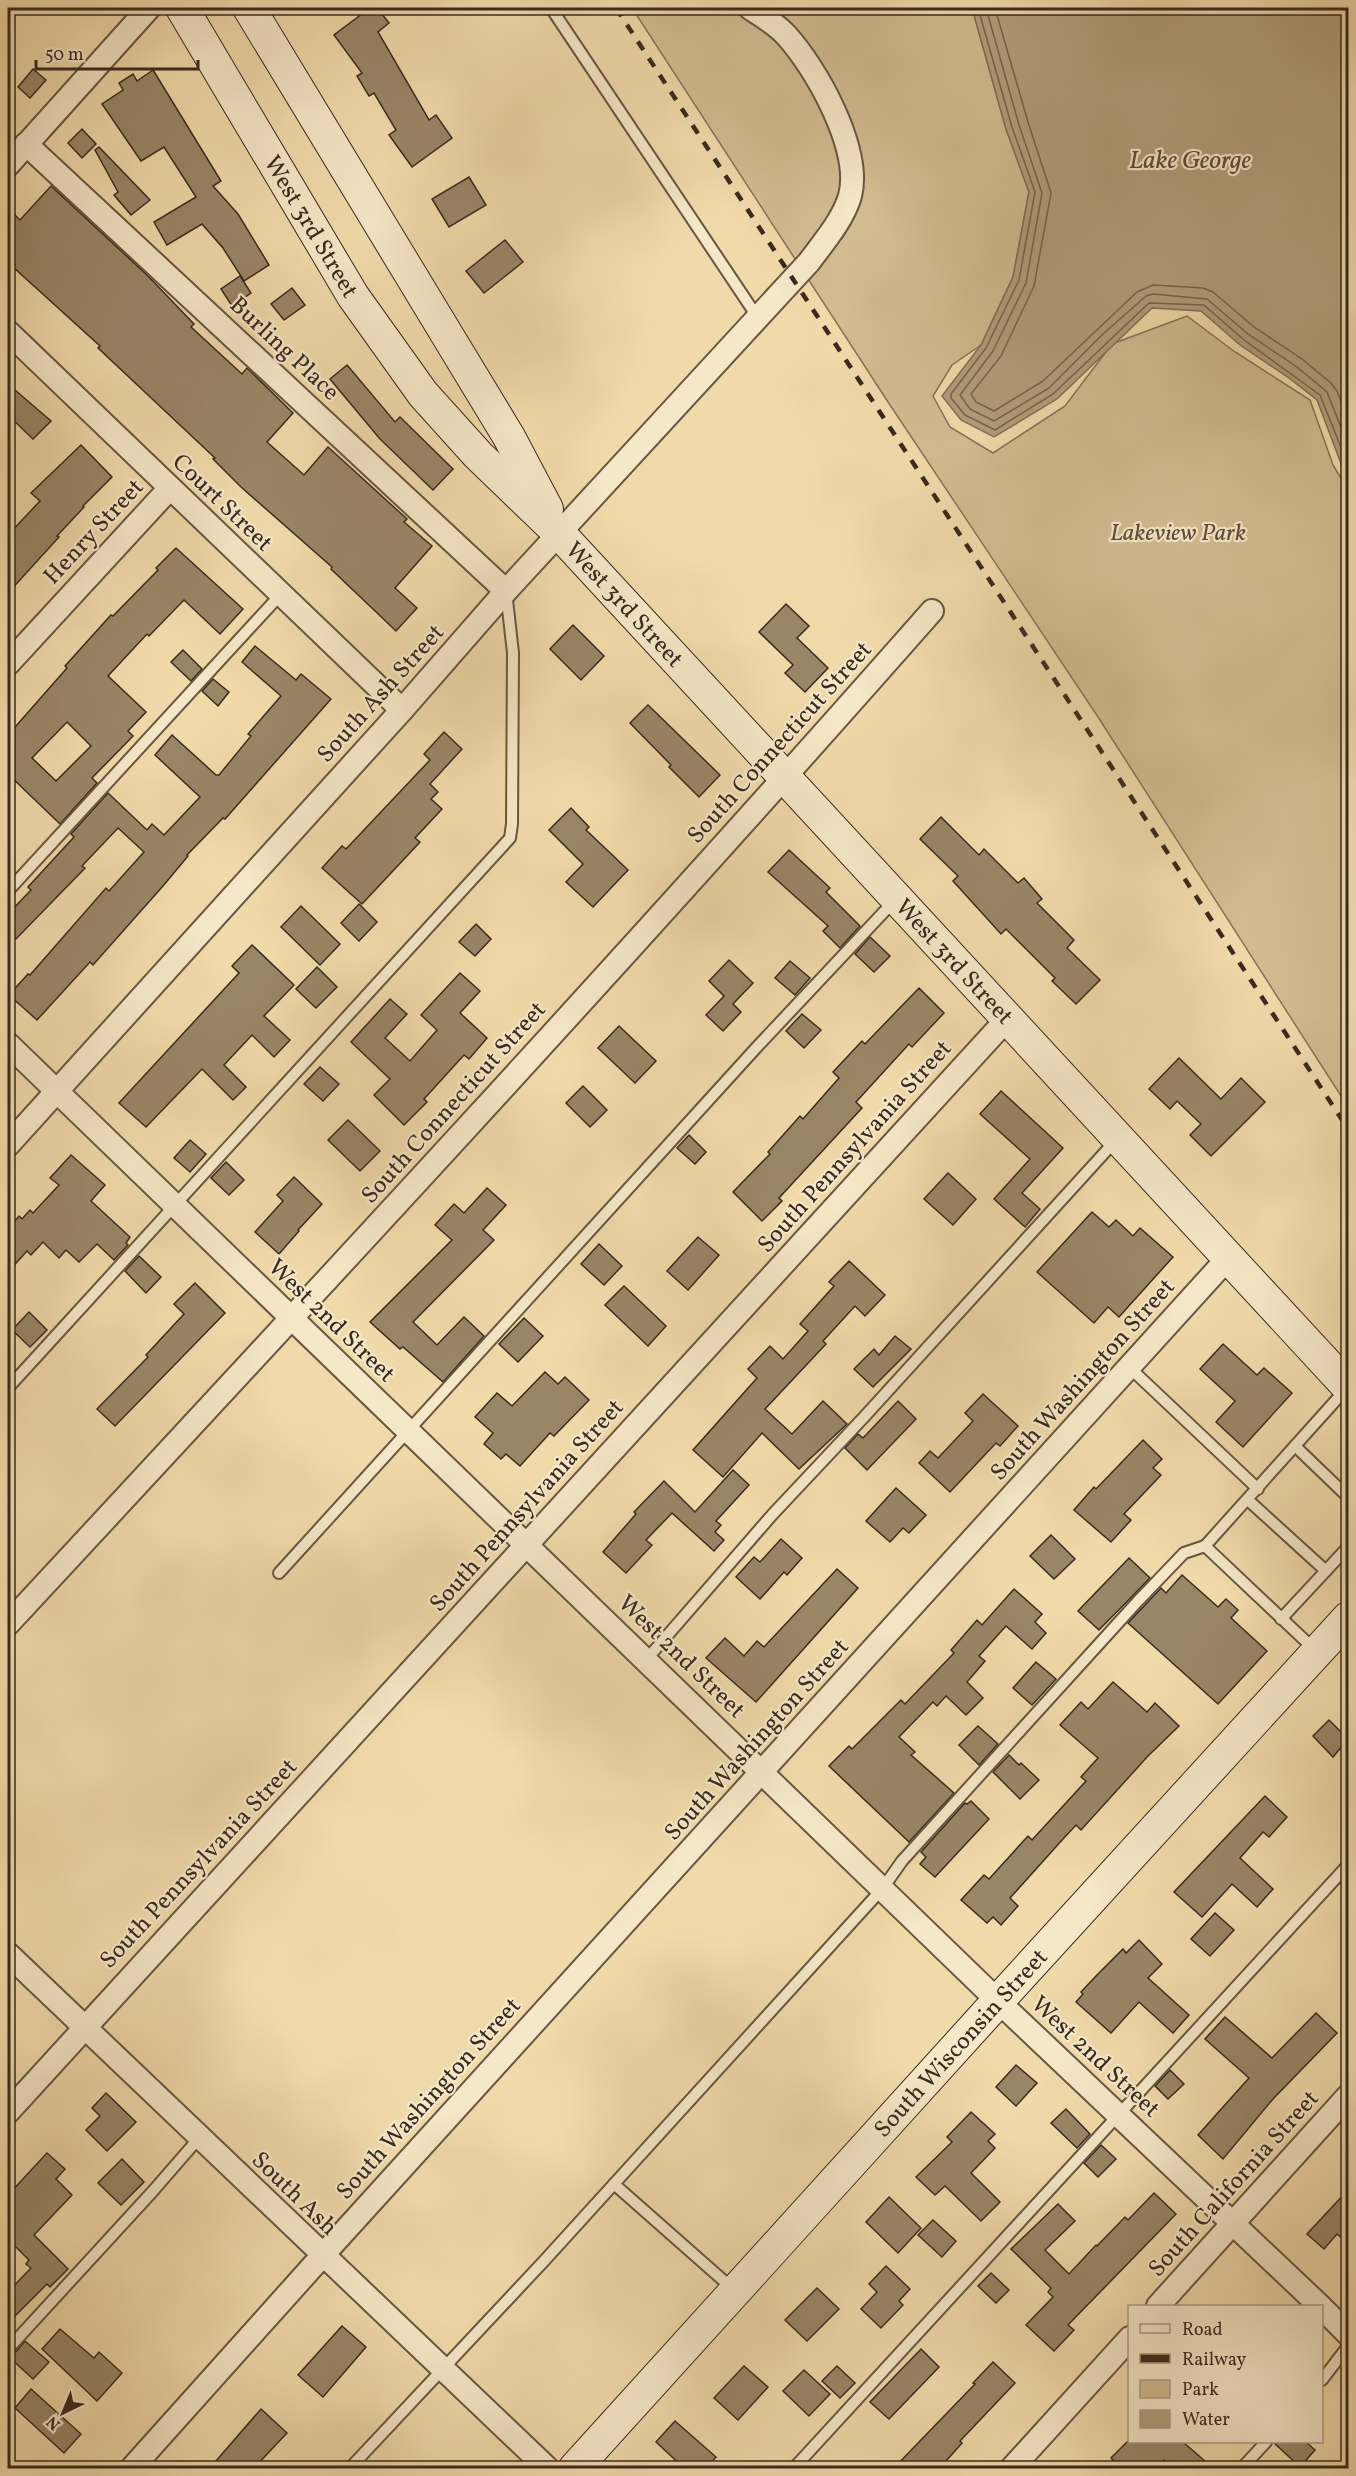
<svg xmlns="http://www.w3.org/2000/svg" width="1356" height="2476" font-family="Vollkorn,serif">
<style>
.green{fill:#d2bc92;stroke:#867358;stroke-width:1.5}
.water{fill:#b29e7a;stroke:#827055;stroke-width:1.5}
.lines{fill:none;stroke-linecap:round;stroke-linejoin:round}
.shore{stroke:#76644c;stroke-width:1.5}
.building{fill:#998667;stroke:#392a1e;stroke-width:1.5;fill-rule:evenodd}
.lane-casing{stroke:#675641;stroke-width:14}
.street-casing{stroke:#675641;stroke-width:26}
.secondary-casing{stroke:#392a1e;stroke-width:34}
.lane{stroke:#f6e7c8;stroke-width:10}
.street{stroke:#f6e7c8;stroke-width:22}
.secondary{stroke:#f6e7c8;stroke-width:32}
.rail{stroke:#392a1e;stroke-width:4.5;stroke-dasharray:10 10;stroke-linecap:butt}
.labels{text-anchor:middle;stroke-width:4.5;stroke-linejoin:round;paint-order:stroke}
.street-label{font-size:24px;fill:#392a1e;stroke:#f6e7c8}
.park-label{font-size:24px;font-style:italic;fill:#5f4e3b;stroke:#f6e7c8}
.water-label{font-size:26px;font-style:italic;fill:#5d4d3a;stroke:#f6e7c8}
</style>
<rect width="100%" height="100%" fill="#f1daaa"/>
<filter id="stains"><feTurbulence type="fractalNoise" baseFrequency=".00333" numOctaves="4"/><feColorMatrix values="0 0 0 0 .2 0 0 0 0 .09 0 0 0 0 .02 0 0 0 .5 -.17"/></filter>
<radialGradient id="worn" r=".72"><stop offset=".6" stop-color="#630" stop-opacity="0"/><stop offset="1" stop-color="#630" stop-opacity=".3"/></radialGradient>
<path class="green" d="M632,8H972L1006,129L1029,192L1013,277L981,345L952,365L933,396L950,427L993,453L1065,406L1112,344L1187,316L1235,352L1310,400L1333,465L1348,490V1107L1098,717L888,402Z"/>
<path class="water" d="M972,8H1348V482L1317,400L1289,378L1240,345L1201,311L1152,308L1057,399L994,437L961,420L942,396L981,345L1013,277L1029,192L1006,129Z"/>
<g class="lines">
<g class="shore">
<path d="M978,8L1012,127L1035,192L1019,280L986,348L951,394V398L965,415L995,430L1053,394L1149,303L1204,305L1244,340L1320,395L1348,465"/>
<path d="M986,8L1019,125L1042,193L1026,283L993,351L960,395L970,409L994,421L1049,388L1103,334L1146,296L1153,294L1207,299L1248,334L1297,367L1327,392L1348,445"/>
<path d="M995,8L1028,122L1051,193L1034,286L1001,356L971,394L976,402L994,411L1043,381L1137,292L1153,285L1203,288L1213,292L1254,327L1302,359L1331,383L1337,391L1348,420"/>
</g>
</g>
<g class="building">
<path d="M370,8H377L389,23L378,32L429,120L436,115L452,138L412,167L389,135L396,130L374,93L369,96L357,76L362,73L334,35Z"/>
<path d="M33,69L46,80L30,98L18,87Z"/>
<path d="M153,70L221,181L213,186L238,214L269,265L244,281L223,248L202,224L167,245L154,222L196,197L164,147L141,161L102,104L123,90L119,83L133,74L137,81Z"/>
<path d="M82,129L96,144L82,158L68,143Z"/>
<path d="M99,147L150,200L131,215L114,195L118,192L95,150Z"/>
<path d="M469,177L486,205L449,227L432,199Z"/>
<path d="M51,186L147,275L194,324L191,327L242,374L247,368L293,413L267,442L304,475L328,447L407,519L404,522L432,546L395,588L417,608L396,631L331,569L332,567L241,487L213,459L215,458L98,348L100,346L13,267L15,265L8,259V208L20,220Z"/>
<path d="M505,240L523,262L484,293L466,271Z"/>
<path d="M240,276L251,293L232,306L221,289Z"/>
<path d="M292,288L305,305L284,320L271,304Z"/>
<path d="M347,365L395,422L400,417L453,469L433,490L380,439L330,379Z"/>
<path d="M8,384L51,421L33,439L8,415Z"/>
<path d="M81,445L112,477L83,506L84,507L57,536L59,537L8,593V535L40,501L31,493Z"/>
<path d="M176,548L243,609L220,634L184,600L149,636L147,634L108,676L146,712L128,731L133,736L92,778L97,783L60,824L8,774V735L67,668L65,666L111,615L113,616L158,570L156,568ZM67,722L91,746L56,781L32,758Z"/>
<path d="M786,604L809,626L797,638L828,668L805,692L785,673L793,665L759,632Z"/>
<path d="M573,625L604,656L581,680L550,649Z"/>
<path d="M255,646L296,680L301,674L331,699L225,819L223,818L187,855L188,856L163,886L93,965L90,962L37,1020L9,995L28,974L30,975L106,888L109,891L144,852L118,828L82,866L85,868L16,939L8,930V914L31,890L28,887L74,837L71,834L108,793L147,830L152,824L164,835L200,797L155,755L172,735L216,775H219L251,736L248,734L281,696L242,662Z"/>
<path d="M183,650L202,669L191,681L171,662Z"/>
<path d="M213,679L229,692L218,706L202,691Z"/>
<path d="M648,705L720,775L699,797L669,767L671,765L630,723Z"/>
<path d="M444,732L462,749L430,784L438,792L431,799L442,809L415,838L420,842L362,904L322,868L342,846L346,849L430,760L424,754Z"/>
<path d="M571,808L589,827L586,830L628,870L593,907L566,882L583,864L549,830Z"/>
<path d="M941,817L979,855L984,849L1018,883L1024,878L1042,899L1037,903L1074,940L1067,948L1100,980L1076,1004L1052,981L1055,978L1006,929L1001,934L953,881L958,876L920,839Z"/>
<path d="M789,850L830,888L826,892L860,926L840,948L823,931L828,926L768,872Z"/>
<path d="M359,904L377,922L359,941L341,923Z"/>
<path d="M301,906L340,944L320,965L281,927Z"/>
<path d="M476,924L491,939L475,956L459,942Z"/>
<path d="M870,937L890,956L874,972L855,954Z"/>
<path d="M252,945L294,985L264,1016L290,1040L274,1057L252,1035L224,1065L246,1087L233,1100L202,1069L146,1127L119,1103L239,973L232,966Z"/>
<path d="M729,960L753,983L733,1004L741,1012L723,1031L706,1015L724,996L709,981Z"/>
<path d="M790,961L810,978L795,995L775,978Z"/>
<path d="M317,967L337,987L316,1008L296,989Z"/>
<path d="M460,973L480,991L460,1013L487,1038L469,1059L464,1055L424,1099L427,1102L404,1125L374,1095L390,1079L351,1042L390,999L407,1014L385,1038L410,1061L437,1030L421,1015Z"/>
<path d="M919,988L944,1013L912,1047L909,1044L856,1102L862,1108L779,1198L782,1201L762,1221L733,1192L770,1154L768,1152L800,1116L803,1119L839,1078L833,1072L862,1041L865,1044Z"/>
<path d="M802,1014L821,1030L804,1048L786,1031Z"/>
<path d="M619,1026L656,1061L635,1083L598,1048Z"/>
<path d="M1179,1058L1221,1099L1241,1078L1265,1102L1211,1156L1190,1135L1201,1124L1177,1101L1170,1109L1149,1089Z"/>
<path d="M320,1067L339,1084L323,1101L304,1084Z"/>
<path d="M583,1086L607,1110L590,1127L566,1103Z"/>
<path d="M1001,1091L1063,1148L1022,1193L1040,1209L1025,1227L994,1199L1030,1159L980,1114Z"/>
<path d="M348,1120L380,1151L360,1171L328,1140Z"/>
<path d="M689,1135L706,1152L695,1164L677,1148Z"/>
<path d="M190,1140L206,1154L190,1172L174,1158Z"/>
<path d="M71,1155L105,1185L91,1201L130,1237L126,1243L128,1245L114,1260L97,1244L79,1262L66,1250L59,1258L43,1242L31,1255L27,1251L8,1272V1229L19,1216L22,1219L30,1210L33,1213L59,1185L50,1178Z"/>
<path d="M226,1162L244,1180L229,1195L211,1178Z"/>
<path d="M948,1173L976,1199L953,1225L924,1199Z"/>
<path d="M294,1177L322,1204L298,1230L299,1231L279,1254L255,1232L283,1201L277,1195Z"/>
<path d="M487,1188L506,1205L483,1230L494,1240L413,1322L437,1345L464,1317L484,1336L443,1382L403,1347L400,1349L370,1322L452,1240L435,1225L454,1204L464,1213Z"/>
<path d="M1092,1212L1109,1227L1116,1220L1133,1236L1140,1228L1173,1257L1119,1317L1108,1307L1094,1323L1037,1272Z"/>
<path d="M698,1237L719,1255L688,1290L667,1271Z"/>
<path d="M599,1244L622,1266L604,1285L581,1264Z"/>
<path d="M139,1256L161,1277L146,1293L125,1271Z"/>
<path d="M849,1261L885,1295L865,1316L855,1306L823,1341L826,1344L765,1409L792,1434L823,1401L847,1424L799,1469L762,1433L723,1477L693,1450L757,1378L748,1369L770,1346L783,1359L808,1331L800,1324L834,1286L829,1282Z"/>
<path d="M195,1283L225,1313L115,1426L97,1409L148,1357L146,1355L184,1314L174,1304Z"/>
<path d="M624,1286L666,1326L648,1346L605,1305Z"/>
<path d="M29,1312L47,1330L30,1347L12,1330Z"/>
<path d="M524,1318L543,1336L518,1362L499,1344Z"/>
<path d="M895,1336L911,1349L873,1387L854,1369L874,1349L879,1355Z"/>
<path d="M1223,1344L1257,1375L1264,1368L1292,1393L1243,1447L1216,1422L1235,1401L1200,1369Z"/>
<path d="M545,1372L558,1384L565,1377L589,1400L554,1436L550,1433L520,1466L506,1454L501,1459L484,1444L493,1433L475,1417L497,1393L512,1406Z"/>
<path d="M983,1394L1018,1426L1000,1446L996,1443L950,1492L919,1463L930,1451L938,1458L973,1421L965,1413Z"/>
<path d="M898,1401L916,1419L867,1470L845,1448L858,1434L863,1438Z"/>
<path d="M1143,1440L1162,1459L1153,1468L1161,1475L1124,1514L1131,1520L1111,1542L1074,1510L1094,1487L1096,1489Z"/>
<path d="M733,1470L749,1485L716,1521L721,1525L715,1532L724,1540L714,1551L672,1513L646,1540L652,1545L626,1573L603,1552L636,1514L634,1512L664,1481L695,1512Z"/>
<path d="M896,1488L926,1515L909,1533L903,1528L890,1542L866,1521Z"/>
<path d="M1051,1535L1075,1559L1054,1579L1030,1556Z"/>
<path d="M781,1539L802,1558L787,1575L784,1572L760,1599L736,1577L754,1557L760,1562Z"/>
<path d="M1129,1558L1150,1578L1099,1630L1078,1611Z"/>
<path d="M837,1569L858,1588L756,1702L706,1658L725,1638L744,1656L757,1641L764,1647Z"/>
<path d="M1182,1575L1218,1607L1226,1599L1238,1610L1231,1618L1267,1651L1218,1704L1128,1623L1161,1588L1166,1593Z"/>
<path d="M1014,1589L1042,1614L1035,1622L1046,1633L1032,1649L1006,1626L979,1656L985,1661L967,1682L983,1698L966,1715L946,1696L937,1706L933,1702L899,1737L915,1752L911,1755L954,1793L909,1842L829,1766L849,1746L852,1749L901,1700L905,1704L954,1653L951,1650L977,1620L982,1625Z"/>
<path d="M1036,1662L1056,1679L1032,1705L1013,1688Z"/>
<path d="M1113,1682L1147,1712L1155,1703L1179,1726L1148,1756L1081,1830L1076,1825L1063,1839L1010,1898L1018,1906L1001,1925L993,1917L987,1923L961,1900L984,1875L989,1879L1028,1836L1032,1840L1086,1781L1081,1777L1098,1758L1060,1725L1081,1702L1088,1709Z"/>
<path d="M1329,1720L1348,1739L1333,1757L1313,1736Z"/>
<path d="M978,1726L998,1744L979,1765L959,1745Z"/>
<path d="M1009,1755L1019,1765L1021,1763L1039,1780L1020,1799L993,1772Z"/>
<path d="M1265,1796L1287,1817L1269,1837L1263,1832L1240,1858L1273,1889L1257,1907L1232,1884L1202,1917L1174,1892Z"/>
<path d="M971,1801L989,1819L935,1877L920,1864L926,1857L921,1852L965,1803L967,1804Z"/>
<path d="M1215,1913L1234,1930L1210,1956L1191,1939Z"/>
<path d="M1139,1940L1162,1964L1148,1978L1189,2015L1173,2033L1139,2002L1111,2033L1076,2002L1083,1994L1081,1992L1096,1976L1123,1949L1126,1953Z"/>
<path d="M1316,2013L1337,2033L1273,2099L1223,2159L1198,2135L1249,2078L1205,2039L1225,2017L1272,2058Z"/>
<path d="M1016,2065L1037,2083L1016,2106L996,2087Z"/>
<path d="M1170,2070L1184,2084L1168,2099L1155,2086Z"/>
<path d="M106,2093L136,2122L107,2151L86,2130L100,2116L92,2108Z"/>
<path d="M1066,2109L1090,2134L1077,2148L1051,2123Z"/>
<path d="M971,2112L995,2134L988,2141L995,2148L971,2173L1000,2202L981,2221L945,2186L935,2195L916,2177L952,2142L947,2137Z"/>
<path d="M1101,2145L1116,2159L1098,2177L1084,2163Z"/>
<path d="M47,2153L65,2169L56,2179L72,2195L34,2235L68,2269L50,2287L47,2284L8,2323V2292L31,2268L26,2264L29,2260L8,2239V2195Z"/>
<path d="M122,2159L144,2182L121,2205L98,2183Z"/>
<path d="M1348,2190V2244L1337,2234L1324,2249L1307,2234Z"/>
<path d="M1154,2193L1176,2214L1068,2325L1074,2330L1054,2351L1026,2325L1053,2297L1048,2292L1051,2288L1011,2249L1058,2204L1075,2221L1045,2250L1069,2274L1096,2245L1097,2246L1125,2217L1128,2220Z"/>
<path d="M889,2197L921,2228L898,2253L866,2222Z"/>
<path d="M933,2220L956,2241L942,2257L918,2235Z"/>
<path d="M886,2266L910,2289L899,2301L903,2305L881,2328L861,2309L877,2292L869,2284Z"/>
<path d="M991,2273L1009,2290L996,2303L978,2286Z"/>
<path d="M817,2288L839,2309L807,2341L785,2320Z"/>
<path d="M342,2326L366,2347L323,2397L298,2375Z"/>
<path d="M60,2329L94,2358L99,2352L122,2373L97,2401L42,2349Z"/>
<path d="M25,2341L49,2362L33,2379L8,2356L14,2354Z"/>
<path d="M921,2349L939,2367L889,2419L870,2402Z"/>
<path d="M993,2362L1015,2383L960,2441L962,2443L939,2469H893L975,2384L973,2383Z"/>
<path d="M744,2366L768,2387L738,2420L714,2398Z"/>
<path d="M837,2366L855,2383L840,2398L822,2381Z"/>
<path d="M804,2370L830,2394L809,2416L783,2391Z"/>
<path d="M31,2389L81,2434L64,2453L15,2408Z"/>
<path d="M261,2409L287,2433L253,2469H209Z"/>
<path d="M675,2421L716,2457L706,2469H685L656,2442Z"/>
<path d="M1127,2442H1183L1214,2469H1174L1164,2460L1156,2469H1122L1111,2458Z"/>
<path d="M1273,2442H1306L1315,2450L1300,2467Z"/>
</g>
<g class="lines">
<defs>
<g id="lane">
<path d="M551,8L758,318"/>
<path d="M8,891L281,594"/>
<path d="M1129,1367L1258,1489"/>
<path d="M8,1388L510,838L512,824L513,653L506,591"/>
<path d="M1295,1446L1348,1497"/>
<path d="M1248,1500L1326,1571"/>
<path d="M279,1573L756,1048L896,899"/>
<path d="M1281,1619L1348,1547"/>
<path d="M1315,1650L1205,1546L1346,1389"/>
<path d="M646,1660L772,1515L865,1416L1117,1139"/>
<path d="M614,2184L733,2289"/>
<path d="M8,2349L153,2191L199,2138"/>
<path d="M1322,2380L1348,2346"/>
<path d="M350,2468L544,2261L883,1888L902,1861L1138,1601L1184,1553L1205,1546"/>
<path d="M794,2468L1348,1865"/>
<path d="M1242,2468L1266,2442"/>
</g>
<g id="street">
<path d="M26,144L506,591"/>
<path d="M8,165L149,8"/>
<path d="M8,332L402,710"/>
<path d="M8,664L170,488"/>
<path d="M8,1044L998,2001L1320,2306"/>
<path d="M8,1145L402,710L506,591L809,262C823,243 843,220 850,196C862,150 817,69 786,35C776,24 762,16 750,8"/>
<path d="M8,1624C319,1289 630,954 932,611"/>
<path d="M8,1954L547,2468"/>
<path d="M8,2112L1008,1018"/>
<path d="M1158,2306L1348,2096"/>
<path d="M1322,2308L1348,2334"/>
<path d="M132,2468L322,2256L1228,1258"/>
<path d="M1012,2468L1130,2338"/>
</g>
<g id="secondary">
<path id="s1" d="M182,8L353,296L423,394L478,455L560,534L1348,1387"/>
<path d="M249,8L509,437L547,509"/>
<path id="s2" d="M575,2468L998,2001L1348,1618"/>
</g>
</defs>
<use href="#lane" class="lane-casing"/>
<use href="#street" class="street-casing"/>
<use href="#secondary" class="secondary-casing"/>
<use href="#lane" class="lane"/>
<use href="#street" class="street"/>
<use href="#secondary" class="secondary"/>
<path class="rail" d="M616,8L1348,1129"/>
</g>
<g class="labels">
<g class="street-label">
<text dy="8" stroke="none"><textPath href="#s1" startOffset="254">West 3rd Street</textPath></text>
<text transform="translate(285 348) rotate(43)" y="8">Burling Place</text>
<text transform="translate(223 502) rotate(44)" y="8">Court Street</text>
<text transform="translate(93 531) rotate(-47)" y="8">Henry Street</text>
<text dy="8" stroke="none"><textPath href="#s1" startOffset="747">West 3rd Street</textPath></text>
<text transform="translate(380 693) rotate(-48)" y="8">South Ash Street</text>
<text transform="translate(779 742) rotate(-48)" y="8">South Connecticut Street</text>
<text dy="8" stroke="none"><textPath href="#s1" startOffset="1233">West 3rd Street</textPath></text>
<text transform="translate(453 1102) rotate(-48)" y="8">South Connecticut Street</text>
<text transform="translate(854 1146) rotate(-48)" y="8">South Pennsylvania Street</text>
<text transform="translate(332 1320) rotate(44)" y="8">West 2nd Street</text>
<text transform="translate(1082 1379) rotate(-48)" y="8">South Washington Street</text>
<text transform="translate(526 1505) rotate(-48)" y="8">South Pennsylvania Street</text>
<text transform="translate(682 1656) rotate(44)" y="8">West 2nd Street</text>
<text transform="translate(756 1739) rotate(-48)" y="8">South Washington Street</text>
<text transform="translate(198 1863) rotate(-47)" y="8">South Pennsylvania Street</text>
<text dy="8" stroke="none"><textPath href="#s2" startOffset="574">South Wisconsin Street</textPath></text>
<text transform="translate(1096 2056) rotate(43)" y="8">West 2nd Street</text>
<text transform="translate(428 2098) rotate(-48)" y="8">South Washington Street</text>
<text transform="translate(1233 2183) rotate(-48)" y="8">South California Street</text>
<text transform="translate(295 2193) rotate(44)" y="8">South Ash</text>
</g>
<g class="park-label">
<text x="1178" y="540">Lakeview Park</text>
</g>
<g class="water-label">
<text x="1190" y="168">Lake George</text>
</g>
</g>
<rect width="1356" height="2476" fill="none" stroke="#f1daaa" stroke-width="30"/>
<rect x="9" y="9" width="1338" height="2458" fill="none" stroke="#392a1e" stroke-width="3"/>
<rect x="15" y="15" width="1326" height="2446" fill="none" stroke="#392a1e" stroke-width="1.5"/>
<rect x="1128" y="2305" width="195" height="138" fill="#f6e7c8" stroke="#aa9b84" stroke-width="1.5"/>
<rect x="1140" y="2324" width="30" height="9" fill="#f6e7c8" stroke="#aa9b84" stroke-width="1.5"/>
<text x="1182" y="2335" font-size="18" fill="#392a1e">Road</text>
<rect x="1140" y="2354" width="30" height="9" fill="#392a1e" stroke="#aa9b84" stroke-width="1.5"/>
<text x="1182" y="2365" font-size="18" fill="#392a1e">Railway</text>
<rect x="1140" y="2380" width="30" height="18" fill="#d2bc92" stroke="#aa9b84" stroke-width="1.5"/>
<text x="1182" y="2395" font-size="18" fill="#392a1e">Park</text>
<rect x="1140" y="2410" width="30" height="18" fill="#b29e7a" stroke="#aa9b84" stroke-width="1.5"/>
<text x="1182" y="2425" font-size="18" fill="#392a1e">Water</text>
<g transform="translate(63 2413) rotate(223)" stroke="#f6e7c8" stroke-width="4.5" paint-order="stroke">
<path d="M0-4.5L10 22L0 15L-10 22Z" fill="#392a1e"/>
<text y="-9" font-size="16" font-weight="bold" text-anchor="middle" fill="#392a1e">N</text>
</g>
<path d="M36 60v9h162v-9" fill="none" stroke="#392a1e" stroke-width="3"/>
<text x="45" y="60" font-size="18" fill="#392a1e" stroke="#f6e7c8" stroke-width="4.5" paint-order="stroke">50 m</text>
<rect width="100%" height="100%" filter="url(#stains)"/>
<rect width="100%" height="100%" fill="url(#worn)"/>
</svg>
